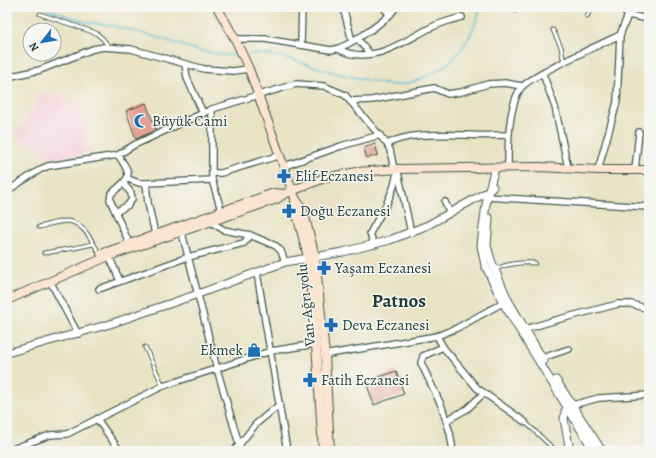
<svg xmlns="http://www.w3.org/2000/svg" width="656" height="458" font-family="Alegreya,serif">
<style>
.built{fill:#f5cfdc}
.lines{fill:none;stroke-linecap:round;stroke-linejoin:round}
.stream{stroke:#54bdd1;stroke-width:1.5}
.building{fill:#e49c91}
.service-casing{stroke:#3d564a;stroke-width:5}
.minor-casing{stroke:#3d564a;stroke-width:8}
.tertiary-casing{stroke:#3d564a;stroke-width:9}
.secondary-casing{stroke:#3d564a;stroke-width:10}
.service{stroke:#fff;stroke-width:3}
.minor{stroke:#fff;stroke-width:5.5}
.tertiary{stroke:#fff;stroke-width:7}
.secondary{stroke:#fce5d0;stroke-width:8}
.labels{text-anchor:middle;stroke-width:3;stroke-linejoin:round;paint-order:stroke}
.poi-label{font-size:15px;fill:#1f3d34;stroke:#f6f6f2;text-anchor:start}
.street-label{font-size:15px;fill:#1f3d34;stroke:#f6f6f2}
.district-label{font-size:19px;font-weight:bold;fill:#1f3d34;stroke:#f6f6f2}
</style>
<rect width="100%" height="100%" fill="#f6f6f2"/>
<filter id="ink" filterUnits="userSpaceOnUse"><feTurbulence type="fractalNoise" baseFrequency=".025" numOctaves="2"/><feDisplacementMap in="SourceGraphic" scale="8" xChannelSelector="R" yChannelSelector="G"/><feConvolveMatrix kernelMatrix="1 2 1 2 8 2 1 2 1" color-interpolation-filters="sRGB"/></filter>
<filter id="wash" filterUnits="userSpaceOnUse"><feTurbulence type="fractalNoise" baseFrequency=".012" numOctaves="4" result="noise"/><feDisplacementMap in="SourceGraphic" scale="16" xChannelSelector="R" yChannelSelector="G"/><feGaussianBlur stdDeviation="0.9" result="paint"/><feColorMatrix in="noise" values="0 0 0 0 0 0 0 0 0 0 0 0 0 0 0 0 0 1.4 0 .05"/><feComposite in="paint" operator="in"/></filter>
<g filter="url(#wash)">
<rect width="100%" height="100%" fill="#e9e3c4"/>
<path class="built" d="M39,94H57L82,110L89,152L46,160L41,147L28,143L15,135L34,109Z"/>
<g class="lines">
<g class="stream">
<path d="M42,7L85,22L109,25L153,36L200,51L224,55H237"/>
<path d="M249,54C277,52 300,63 326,70C340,75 354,77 367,80C376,82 386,85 394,85C406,85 419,80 429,75C458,63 473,35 481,7"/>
</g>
</g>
<g id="blocks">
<g class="building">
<path d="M146,103L156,130L136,139L126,111Z"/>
<path d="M375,144L378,155L367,158L364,148Z"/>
<path d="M396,371L404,394L374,405L366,382Z"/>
</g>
</g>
</g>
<g filter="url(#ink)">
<use href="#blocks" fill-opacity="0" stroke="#3d564a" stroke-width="1"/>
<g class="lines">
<defs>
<g id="service">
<path d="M40,14L96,33L103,39L109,47"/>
<path d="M587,16L592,7"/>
<path d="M553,30L561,47L564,63"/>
<path d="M39,227C48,225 58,221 67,221C84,222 92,242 100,254"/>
<path d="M44,253L74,248L93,244"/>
<path d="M495,269C507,264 522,262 535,263"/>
<path d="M145,347L163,386"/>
<path d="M525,422L556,451"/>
</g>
<g id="minor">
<path d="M343,7L352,41"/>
<path d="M383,7L390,15"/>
<path d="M516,7V8"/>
<path d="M619,7L628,15L649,19"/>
<path d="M357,38L370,54"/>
<path d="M235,39H265L331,50C347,48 387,21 396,7"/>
<path d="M301,45L302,7"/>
<path d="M338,49C371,66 401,43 430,28C440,23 451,20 462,17"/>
<path d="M185,64L187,78L203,113"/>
<path d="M543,74L555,107L568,168"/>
<path d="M7,77L40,70L93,49L104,47L131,49L204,69L233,71L249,69"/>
<path d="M350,101L372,100L434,88L448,94L461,92L488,84L505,83L522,86"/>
<path d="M212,109V180L222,213"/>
<path d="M387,144C410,132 439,135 464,135C479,136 494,135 508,135"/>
<path d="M118,155C134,178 130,177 111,194L110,200L129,243"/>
<path d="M285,166L341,146L380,135"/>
<path d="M508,167C508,145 508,109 520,89C527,77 603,43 620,35"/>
<path d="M598,170L617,102L620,35L628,15"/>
<path d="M635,170L639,132"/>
<path d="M398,172L411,233"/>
<path d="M212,173H221L281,155"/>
<path d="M128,179L139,183H146L212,180"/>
<path d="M146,183L148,203L155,234"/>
<path d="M7,191L41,169L48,166L118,155L134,145L212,109L296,84L324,86L345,95L387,144L390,150L394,169"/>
<path d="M487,197L649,207"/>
<path d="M445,202L450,213"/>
<path d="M116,212L128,205L132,199L131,193L124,184"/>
<path d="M209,221L224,230L250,235L276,246L281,251L285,262"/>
<path d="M181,229L217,369L241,451"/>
<path d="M374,245L370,233L387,203L394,186L398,169"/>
<path d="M109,256L120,281"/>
<path d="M257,273L287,451"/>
<path d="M50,281L78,334"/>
<path d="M99,289L188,257L244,243L250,235"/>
<path d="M522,330L556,320L618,304H631L645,308"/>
<path d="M437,336L443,347L477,388L525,422"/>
<path d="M443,347L423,356L421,363L442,407L450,433L453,451"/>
<path d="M323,355L437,336L457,328L506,301"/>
<path d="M542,358L569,349"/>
<path d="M572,405L599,398L649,395"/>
<path d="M97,419L120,451"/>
<path d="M447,420L467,409L484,393"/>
<path d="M7,451L50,435L67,434L163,386L175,382L271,351L316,344"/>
<path d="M234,451L256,424L280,404"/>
</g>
<g id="tertiary">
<path d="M495,168L487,197L483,227L481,246L485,265L503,303L594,451"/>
<path d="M489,218L487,246L492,263L508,300L544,361"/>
<path d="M7,353L110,324L198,294L285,262L343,252L390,240L428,225L489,191L493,187"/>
<path d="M556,380L602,451"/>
<path d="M570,451L564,419L565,411L570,406"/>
</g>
<g id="secondary">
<path d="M217,7L235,39L249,69L295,198L303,210L315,256L325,355L330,451"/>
<path d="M295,198V207L308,257L316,344L323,451"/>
<path d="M101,254L274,193L284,194"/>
<path d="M7,300L109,256L277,199L284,194L324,178L357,172L398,169L540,167L598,170H649"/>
</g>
</defs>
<use href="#service" class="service-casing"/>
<use href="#minor" class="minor-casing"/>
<use href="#tertiary" class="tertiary-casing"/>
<use href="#secondary" class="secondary-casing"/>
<use href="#service" class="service"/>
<use href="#minor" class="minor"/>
<use href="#tertiary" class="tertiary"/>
<use href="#secondary" class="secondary"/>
</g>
</g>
<defs>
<symbol id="mosque-bare" viewBox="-9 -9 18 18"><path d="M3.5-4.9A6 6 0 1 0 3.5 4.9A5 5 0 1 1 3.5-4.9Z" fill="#1f6fb2" stroke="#f6f6f2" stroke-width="2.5" paint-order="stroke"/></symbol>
<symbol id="pharmacy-bare" viewBox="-9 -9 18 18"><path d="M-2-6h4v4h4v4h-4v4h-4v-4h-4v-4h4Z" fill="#1f6fb2" stroke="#f6f6f2" stroke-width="2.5" paint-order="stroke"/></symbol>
<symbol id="shop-bare" viewBox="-9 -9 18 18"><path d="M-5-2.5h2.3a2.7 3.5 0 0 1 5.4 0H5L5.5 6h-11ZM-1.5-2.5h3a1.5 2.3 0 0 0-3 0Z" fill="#1f6fb2" stroke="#f6f6f2" stroke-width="2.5" paint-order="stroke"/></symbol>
</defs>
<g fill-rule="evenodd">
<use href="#mosque-bare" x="131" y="111" width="20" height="20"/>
<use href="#pharmacy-bare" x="274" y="166" width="20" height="20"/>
<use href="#pharmacy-bare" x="279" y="201" width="20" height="20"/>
<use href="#pharmacy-bare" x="314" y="258" width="20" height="20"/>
<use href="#pharmacy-bare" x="321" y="315" width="20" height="20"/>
<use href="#shop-bare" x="244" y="340" width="20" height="20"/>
<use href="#pharmacy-bare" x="300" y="370" width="20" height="20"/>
</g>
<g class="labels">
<g class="poi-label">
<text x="152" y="126">Büyük Cami</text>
<text x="295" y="181">Elif Eczanesi</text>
<text x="300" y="216">Doğu Eczanesi</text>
<text x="335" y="273">Yaşam Eczanesi</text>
<text x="342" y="330">Deva Eczanesi</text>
<text x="243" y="355" text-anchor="end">Ekmek</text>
<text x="321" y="385">Fatih Eczanesi</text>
</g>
<g class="street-label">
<text transform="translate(306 305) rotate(-96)" y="5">Van-Ağrı yolu</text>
</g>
<g class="district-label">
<text x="399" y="307">Patnos</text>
</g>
</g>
<rect width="656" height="458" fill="none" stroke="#f6f6f2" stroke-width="24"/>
<g transform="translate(42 42) rotate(239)"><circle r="19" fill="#f6f6f2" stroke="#a0aca6"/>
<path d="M0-3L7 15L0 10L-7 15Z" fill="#1f6fb2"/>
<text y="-6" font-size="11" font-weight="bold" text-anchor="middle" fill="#1f3d34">N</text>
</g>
</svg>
